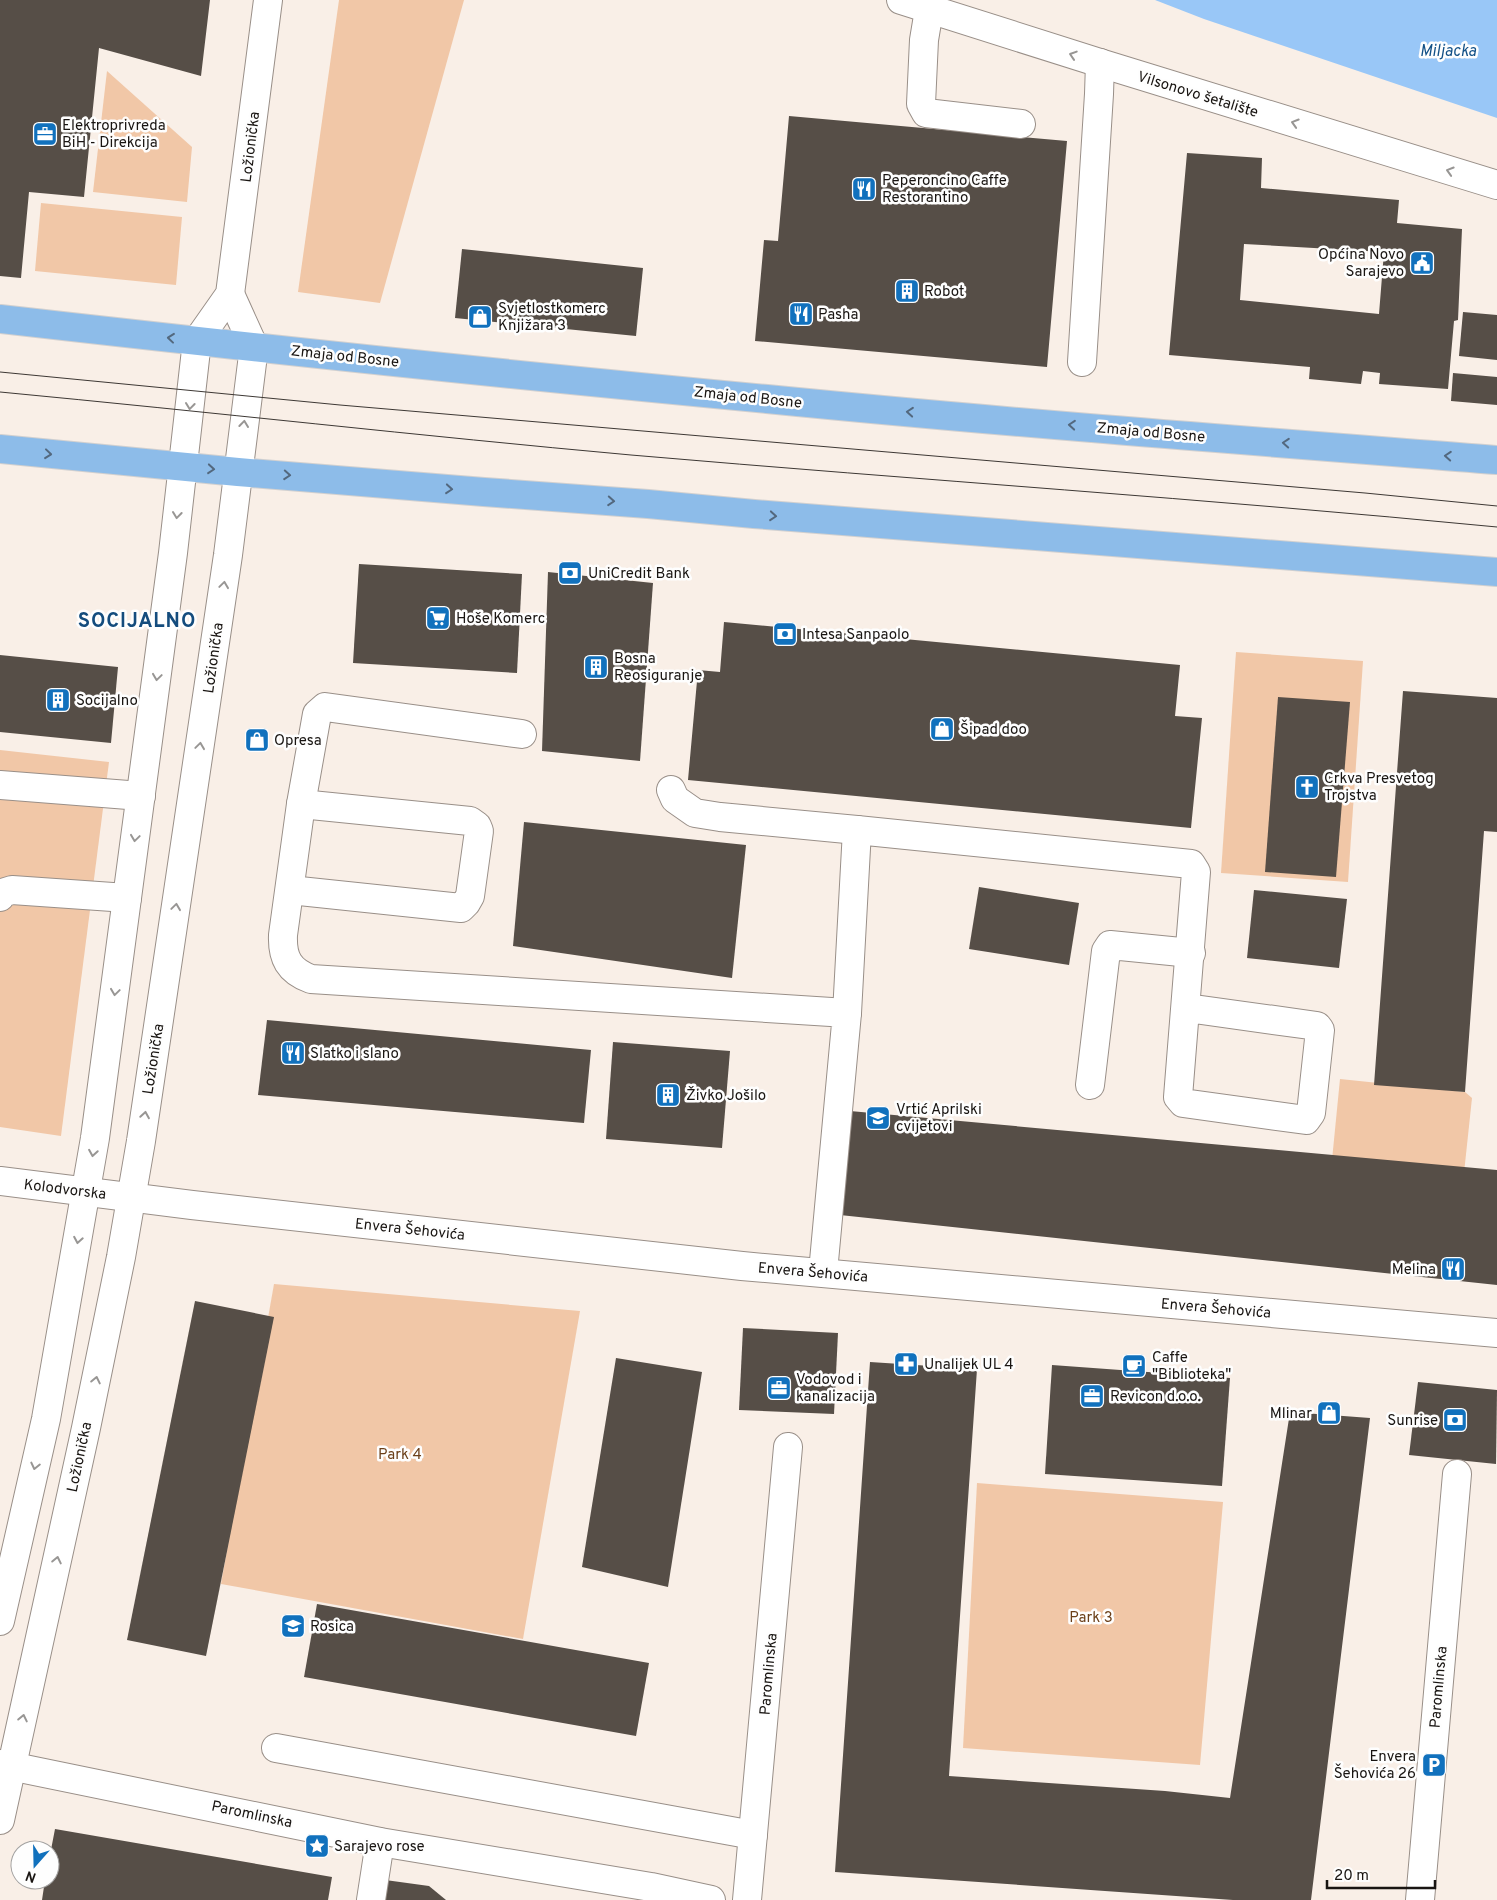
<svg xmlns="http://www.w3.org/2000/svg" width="1497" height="1900" font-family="Overpass,sans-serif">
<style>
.green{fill:#f1c7a7}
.water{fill:#99c7f7}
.building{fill:#564e47;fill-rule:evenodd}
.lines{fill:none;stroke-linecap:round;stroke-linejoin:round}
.minor-casing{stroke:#998f88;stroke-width:30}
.major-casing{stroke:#d1d0d0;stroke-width:30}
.minor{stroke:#fff;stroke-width:28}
.major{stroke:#8dbce9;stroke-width:28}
.tram{stroke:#3d3834;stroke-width:1}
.oneway{stroke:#989694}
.oneway2{stroke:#53687e}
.labels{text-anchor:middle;stroke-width:5;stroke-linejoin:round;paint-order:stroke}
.street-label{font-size:15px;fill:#191512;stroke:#fefefe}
.poi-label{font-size:15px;fill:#191512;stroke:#fefefe;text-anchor:start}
.park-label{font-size:15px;fill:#6b3f18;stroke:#fefefe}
.water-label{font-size:16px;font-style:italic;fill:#135187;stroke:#fefefe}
.district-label{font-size:20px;font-weight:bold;letter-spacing:1px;fill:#144c7d;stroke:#fefefe}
</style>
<rect width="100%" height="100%" fill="#f9efe7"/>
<g class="green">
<path d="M339,0H464L380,303L298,292Z"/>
<path d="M107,71L192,147L187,202L93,192Z"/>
<path d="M41,203L182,217L176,285L35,271Z"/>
<path d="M1236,652L1363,661L1348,882L1221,873Z"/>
<path d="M0,750L109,762L61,1136L0,1127Z"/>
<path d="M1340,1079L1465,1092L1472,1098L1464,1173L1332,1160Z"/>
<path d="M274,1284L580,1311L523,1639L221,1584Z"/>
<path d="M977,1483L1223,1502L1200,1765L963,1748Z"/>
</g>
<path class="water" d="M1155,0H1497V118L1204,19Z"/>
<g class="building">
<path d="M0,0H210L201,76L99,48L84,197L29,192L21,278L0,276Z"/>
<path d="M789,116L1067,141L1047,367L755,341L764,240L778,241Z"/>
<path d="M1187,153L1262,158L1261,188L1399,200L1397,223L1462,229L1458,320L1454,321L1448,389L1379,384L1380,373L1363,371L1361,384L1309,379L1310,367L1169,355ZM1244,244L1384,252L1379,314L1240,300Z"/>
<path d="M462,249L643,268L636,336L455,318Z"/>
<path d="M1463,312L1497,315V360L1459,356Z"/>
<path d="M1453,373L1497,377V405L1451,401Z"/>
<path d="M359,564L522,574L517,673L353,663Z"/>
<path d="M548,572L653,583L640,761L542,751Z"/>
<path d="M724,622L1180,665L1175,716L1202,718L1191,828L688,780L698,670L720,672Z"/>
<path d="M0,655L118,667L111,743L0,732Z"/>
<path d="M1403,691L1497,698V832L1484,831L1465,1092L1374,1085Z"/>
<path d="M1278,697L1350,702L1336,877L1265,872Z"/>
<path d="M524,822L746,845L732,978L513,946Z"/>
<path d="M979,887L1079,903L1069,965L969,949Z"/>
<path d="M1254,890L1347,899L1339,968L1247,958Z"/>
<path d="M267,1020L591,1050L584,1123L258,1095Z"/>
<path d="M613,1042L730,1051L722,1148L606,1139Z"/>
<path d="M850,1111L1497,1170V1285L840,1215Z"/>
<path d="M195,1301L274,1317L206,1656L127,1640Z"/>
<path d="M743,1328L838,1333L834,1414L739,1410Z"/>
<path d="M616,1358L702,1372L668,1587L582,1567Z"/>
<path d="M870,1362L977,1369L949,1776L1165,1791L1230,1798L1290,1412L1370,1418L1311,1900H1233L835,1872Z"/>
<path d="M1052,1365L1230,1378L1222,1486L1045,1474Z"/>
<path d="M1418,1382L1497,1390L1496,1464L1409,1455Z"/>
<path d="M317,1604L649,1663L636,1736L304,1677Z"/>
<path d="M55,1829L332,1877L328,1900H42L45,1880H50V1855Z"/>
<path d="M378,1879L429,1886L446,1900H375Z"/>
</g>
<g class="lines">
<defs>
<g id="minor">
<path d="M901,0L1100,63L1497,185"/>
<path d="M929,10L924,40L921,104L926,113L1021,124"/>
<path d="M1082,362L1099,94L1100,63"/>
<path d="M522,734L325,707L317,714L301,804L283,935C282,958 289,971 311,979L847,1013L823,1272"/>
<path d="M0,785L141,796"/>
<path d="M671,790L675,799L695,813L720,817L857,830"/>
<path d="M290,890L461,908L466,903L470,896L479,831L477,826L470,821L301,804"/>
<path d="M0,897L2,893L12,890L127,898"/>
<path d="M847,1013L857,830L1191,864L1196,872L1178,1097L1183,1103L1306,1120L1311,1113L1320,1030L1317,1026L1187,1008"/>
<path d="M1090,1085L1106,951L1110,945L1191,953"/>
<path d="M0,1181L192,1205L742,1266L1497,1333"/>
<path d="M0,1621L46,1419L95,1138L173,553L197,341L230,294L268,0"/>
<path d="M276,1748L753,1835"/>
<path d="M0,1764L380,1842L651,1887L711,1900"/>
<path d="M0,1820L86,1428L121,1257L141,1141L228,555L254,347L230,294"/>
<path d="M371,1900L380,1842"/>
<path d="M747,1900L788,1447"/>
<path d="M1420,1900L1457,1474"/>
</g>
<g id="major">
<path d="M0,319C255,348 511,375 767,399C1010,423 1253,441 1497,460"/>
<path d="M0,449L238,472L484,492L648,504L754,514L1497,572"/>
</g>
</defs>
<use href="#minor" class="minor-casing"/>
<use href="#major" class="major-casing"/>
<use href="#minor" class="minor"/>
<use href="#major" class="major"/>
<g class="tram">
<path d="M0,372L340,405L1365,493L1497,506"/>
<path d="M0,392C211,412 421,436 631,455C920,480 1209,499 1497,527"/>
</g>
</g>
<defs><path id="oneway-chevron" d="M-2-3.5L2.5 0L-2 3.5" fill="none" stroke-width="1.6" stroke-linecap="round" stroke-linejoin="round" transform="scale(1.25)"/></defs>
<g class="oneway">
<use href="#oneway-chevron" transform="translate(1073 55) rotate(-162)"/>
<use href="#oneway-chevron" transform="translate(1295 123) rotate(-163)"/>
<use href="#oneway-chevron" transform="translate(1450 171) rotate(-163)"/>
<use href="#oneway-chevron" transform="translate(190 406) rotate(97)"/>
<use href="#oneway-chevron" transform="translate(244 424) rotate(-83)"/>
<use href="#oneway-chevron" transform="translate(177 515) rotate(97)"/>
<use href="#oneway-chevron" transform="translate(224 585) rotate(-82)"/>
<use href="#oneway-chevron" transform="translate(157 677) rotate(98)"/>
<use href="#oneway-chevron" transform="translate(200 746) rotate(-82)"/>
<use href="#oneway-chevron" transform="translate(135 838) rotate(98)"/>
<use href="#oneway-chevron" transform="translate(176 907) rotate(-82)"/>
<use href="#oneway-chevron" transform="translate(115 992) rotate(98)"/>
<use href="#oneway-chevron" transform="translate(145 1115) rotate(-81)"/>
<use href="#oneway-chevron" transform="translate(93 1153) rotate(99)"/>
<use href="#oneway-chevron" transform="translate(78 1240) rotate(100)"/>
<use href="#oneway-chevron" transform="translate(96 1380) rotate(-78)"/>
<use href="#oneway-chevron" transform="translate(35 1466) rotate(103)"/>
<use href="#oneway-chevron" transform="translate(57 1560) rotate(-78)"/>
<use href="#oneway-chevron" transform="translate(23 1718) rotate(-78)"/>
</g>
<g class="oneway2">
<use href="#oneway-chevron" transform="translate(171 338) rotate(-174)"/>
<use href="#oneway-chevron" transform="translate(910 412) rotate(-175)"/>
<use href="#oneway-chevron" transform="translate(1072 425) rotate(-175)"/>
<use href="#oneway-chevron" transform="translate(1286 443) rotate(-176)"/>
<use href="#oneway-chevron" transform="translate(48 454) rotate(6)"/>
<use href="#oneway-chevron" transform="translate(1448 456) rotate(-176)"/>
<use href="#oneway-chevron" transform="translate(211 469) rotate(5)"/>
<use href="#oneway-chevron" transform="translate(287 475) rotate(4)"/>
<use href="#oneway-chevron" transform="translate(449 489) rotate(5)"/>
<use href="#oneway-chevron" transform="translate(611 501) rotate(4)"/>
<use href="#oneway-chevron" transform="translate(773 516) rotate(5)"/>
</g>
<defs>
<symbol id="office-square" viewBox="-11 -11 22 22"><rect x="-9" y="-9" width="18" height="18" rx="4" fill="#1171bd" stroke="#fefefe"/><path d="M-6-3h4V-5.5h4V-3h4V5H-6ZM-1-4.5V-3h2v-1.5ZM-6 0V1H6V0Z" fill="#fff"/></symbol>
<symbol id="restaurant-square" viewBox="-11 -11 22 22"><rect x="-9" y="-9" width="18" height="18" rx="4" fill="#1171bd" stroke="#fefefe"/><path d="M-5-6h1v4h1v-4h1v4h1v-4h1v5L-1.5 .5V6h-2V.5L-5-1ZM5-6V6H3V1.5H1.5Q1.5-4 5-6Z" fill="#fff"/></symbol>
<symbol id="civic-square" viewBox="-11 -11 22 22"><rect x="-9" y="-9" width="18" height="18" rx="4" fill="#1171bd" stroke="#fefefe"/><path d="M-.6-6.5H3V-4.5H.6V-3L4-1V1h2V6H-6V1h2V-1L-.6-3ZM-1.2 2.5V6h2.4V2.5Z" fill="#fff"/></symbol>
<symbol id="building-square" viewBox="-11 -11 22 22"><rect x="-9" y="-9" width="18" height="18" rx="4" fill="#1171bd" stroke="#fefefe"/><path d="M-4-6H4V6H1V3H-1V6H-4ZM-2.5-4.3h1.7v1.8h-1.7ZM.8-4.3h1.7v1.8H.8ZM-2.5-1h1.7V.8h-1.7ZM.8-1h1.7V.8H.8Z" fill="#fff"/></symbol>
<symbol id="shop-square" viewBox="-11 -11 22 22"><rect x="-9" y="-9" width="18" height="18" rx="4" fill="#1171bd" stroke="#fefefe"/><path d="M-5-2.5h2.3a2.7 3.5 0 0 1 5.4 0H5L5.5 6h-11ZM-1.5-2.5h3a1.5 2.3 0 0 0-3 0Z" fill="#fff"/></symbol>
<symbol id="bank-square" viewBox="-11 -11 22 22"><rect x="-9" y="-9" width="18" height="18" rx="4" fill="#1171bd" stroke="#fefefe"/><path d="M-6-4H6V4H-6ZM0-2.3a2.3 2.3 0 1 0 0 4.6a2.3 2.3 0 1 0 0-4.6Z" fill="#fff"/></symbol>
<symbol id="supermarket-square" viewBox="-11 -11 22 22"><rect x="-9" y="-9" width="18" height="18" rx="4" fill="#1171bd" stroke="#fefefe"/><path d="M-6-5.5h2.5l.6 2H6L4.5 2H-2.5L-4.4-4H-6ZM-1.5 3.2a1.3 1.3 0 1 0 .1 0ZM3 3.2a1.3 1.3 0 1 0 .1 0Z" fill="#fff"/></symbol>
<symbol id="church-square" viewBox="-11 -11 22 22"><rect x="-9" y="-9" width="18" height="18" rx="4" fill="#1171bd" stroke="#fefefe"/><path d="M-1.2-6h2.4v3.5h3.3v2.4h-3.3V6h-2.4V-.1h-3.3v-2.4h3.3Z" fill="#fff"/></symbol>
<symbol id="school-square" viewBox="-11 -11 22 22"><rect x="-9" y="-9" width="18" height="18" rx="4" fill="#1171bd" stroke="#fefefe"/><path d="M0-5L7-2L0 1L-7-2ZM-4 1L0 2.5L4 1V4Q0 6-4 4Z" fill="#fff"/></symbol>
<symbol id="pharmacy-square" viewBox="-11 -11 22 22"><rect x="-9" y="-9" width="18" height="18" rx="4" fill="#1171bd" stroke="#fefefe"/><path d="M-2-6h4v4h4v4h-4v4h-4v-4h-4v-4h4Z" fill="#fff"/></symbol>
<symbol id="cafe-square" viewBox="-11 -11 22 22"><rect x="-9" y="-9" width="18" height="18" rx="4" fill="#1171bd" stroke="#fefefe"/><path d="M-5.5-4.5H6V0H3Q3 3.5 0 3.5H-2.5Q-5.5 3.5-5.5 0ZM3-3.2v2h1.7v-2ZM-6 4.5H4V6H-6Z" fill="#fff"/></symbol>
<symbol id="parking-square" viewBox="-11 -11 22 22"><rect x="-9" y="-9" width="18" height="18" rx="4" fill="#1171bd" stroke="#fefefe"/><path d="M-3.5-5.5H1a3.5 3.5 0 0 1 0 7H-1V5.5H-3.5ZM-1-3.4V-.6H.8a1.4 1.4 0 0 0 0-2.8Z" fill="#fff"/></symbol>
<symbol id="sight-square" viewBox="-11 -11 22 22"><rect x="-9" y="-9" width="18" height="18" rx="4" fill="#1171bd" stroke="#fefefe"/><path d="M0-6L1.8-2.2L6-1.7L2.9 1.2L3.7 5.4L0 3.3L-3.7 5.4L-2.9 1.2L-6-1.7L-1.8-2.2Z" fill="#fff"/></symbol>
</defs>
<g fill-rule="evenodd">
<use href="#office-square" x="31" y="120" width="28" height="28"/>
<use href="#restaurant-square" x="850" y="175" width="28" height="28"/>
<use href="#civic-square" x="1408" y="249" width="28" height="28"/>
<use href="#building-square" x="893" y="277" width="28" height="28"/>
<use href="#restaurant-square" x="787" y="300" width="28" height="28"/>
<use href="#shop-square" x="466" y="303" width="28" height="28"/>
<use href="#bank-square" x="556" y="559" width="28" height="28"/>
<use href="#supermarket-square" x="424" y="604" width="28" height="28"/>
<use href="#bank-square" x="771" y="620" width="28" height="28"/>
<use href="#building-square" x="582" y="653" width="28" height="28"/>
<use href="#building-square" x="44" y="686" width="28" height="28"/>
<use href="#shop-square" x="928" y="715" width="28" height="28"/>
<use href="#shop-square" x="243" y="726" width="28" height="28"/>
<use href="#church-square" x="1293" y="773" width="28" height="28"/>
<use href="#restaurant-square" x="279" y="1039" width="28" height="28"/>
<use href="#building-square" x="654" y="1081" width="28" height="28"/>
<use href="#school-square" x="864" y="1104" width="28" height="28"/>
<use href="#restaurant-square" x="1439" y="1255" width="28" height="28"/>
<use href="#pharmacy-square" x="892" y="1350" width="28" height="28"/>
<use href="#cafe-square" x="1120" y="1352" width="28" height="28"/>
<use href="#office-square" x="765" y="1374" width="28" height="28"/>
<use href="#office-square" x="1078" y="1382" width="28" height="28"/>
<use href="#shop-square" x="1315" y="1399" width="28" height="28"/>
<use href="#bank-square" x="1441" y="1406" width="28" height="28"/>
<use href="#school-square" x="279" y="1612" width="28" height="28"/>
<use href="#parking-square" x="1420" y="1751" width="28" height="28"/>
<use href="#sight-square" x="303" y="1832" width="28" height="28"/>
</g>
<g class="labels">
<g class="street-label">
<text transform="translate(1198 94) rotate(17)" y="5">Vilsonovo šetalište</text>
<text transform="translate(250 147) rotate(-83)" y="5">Ložionička</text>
<text transform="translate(345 356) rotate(6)" y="5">Zmaja od Bosne</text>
<text transform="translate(748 397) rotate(6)" y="5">Zmaja od Bosne</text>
<text transform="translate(1151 432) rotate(5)" y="5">Zmaja od Bosne</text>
<text transform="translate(213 658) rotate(-82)" y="5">Ložionička</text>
<text transform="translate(153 1059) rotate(-81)" y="5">Ložionička</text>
<text transform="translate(65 1189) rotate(7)" y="5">Kolodvorska</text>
<text transform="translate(410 1229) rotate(6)" y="5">Envera Šehovića</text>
<text transform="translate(813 1272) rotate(5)" y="5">Envera Šehovića</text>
<text transform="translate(1216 1308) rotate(5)" y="5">Envera Šehovića</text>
<text transform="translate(79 1457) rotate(-78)" y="5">Ložionička</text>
<text transform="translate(768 1674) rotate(-85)" y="5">Paromlinska</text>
<text transform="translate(1438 1687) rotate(-85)" y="5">Paromlinska</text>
<text transform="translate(252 1814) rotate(12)" y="5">Paromlinska</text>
</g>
<g class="poi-label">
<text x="62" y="130">Elektroprivreda<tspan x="62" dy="17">BiH - Direkcija</tspan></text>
<text x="882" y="185">Peperoncino Caffe<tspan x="882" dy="17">Restorantino</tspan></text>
<text x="1404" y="259" text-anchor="end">Općina Novo<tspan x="1404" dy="17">Sarajevo</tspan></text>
<text x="924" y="296">Robot</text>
<text x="498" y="313">Svjetlostkomerc<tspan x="498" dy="17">Knjižara 3</tspan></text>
<text x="818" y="319">Pasha</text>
<text x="588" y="578">UniCredit Bank</text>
<text x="456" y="623">Hoše Komerc</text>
<text x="802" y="639">Intesa Sanpaolo</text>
<text x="614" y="663">Bosna<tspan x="614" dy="17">Reosiguranje</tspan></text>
<text x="76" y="705">Socijalno</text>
<text x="960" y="734">Šipad doo</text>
<text x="274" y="745">Opresa</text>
<text x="1324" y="783">Crkva Presvetog<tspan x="1324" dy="17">Trojstva</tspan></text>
<text x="310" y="1058">Slatko i slano</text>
<text x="686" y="1100">Živko Jošilo</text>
<text x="896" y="1114">Vrtić Aprilski<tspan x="896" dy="17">cvijetovi</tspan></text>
<text x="1436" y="1274" text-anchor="end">Melina</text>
<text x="1152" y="1362">Caffe<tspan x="1152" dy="17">"Biblioteka"</tspan></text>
<text x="924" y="1369">Unalijek UL 4</text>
<text x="796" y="1384">Vodovod i<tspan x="796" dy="17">kanalizacija</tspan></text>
<text x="1110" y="1401">Revicon d.o.o.</text>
<text x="1312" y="1418" text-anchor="end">Mlinar</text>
<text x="1438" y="1425" text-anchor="end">Sunrise</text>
<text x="310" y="1631">Rosica</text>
<text x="1416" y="1761" text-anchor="end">Envera<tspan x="1416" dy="17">Šehovića 26</tspan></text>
<text x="334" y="1851">Sarajevo rose</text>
</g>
<g class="park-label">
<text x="400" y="1459">Park 4</text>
<text x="1091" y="1622">Park 3</text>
</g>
<g class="water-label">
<text x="1448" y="56">Miljacka</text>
</g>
<g class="district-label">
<text x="137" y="627">SOCIJALNO</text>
</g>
</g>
<g transform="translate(35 1865) rotate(200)"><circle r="24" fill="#fefefe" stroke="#a2a1a0"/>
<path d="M0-4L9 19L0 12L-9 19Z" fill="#1171bd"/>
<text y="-8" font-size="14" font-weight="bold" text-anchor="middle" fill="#191512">N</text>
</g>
<path d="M1327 1880v8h108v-8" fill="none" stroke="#191512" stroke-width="2.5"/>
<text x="1334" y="1880" font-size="15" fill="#191512" stroke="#fefefe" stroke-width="4" paint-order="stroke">20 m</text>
</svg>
